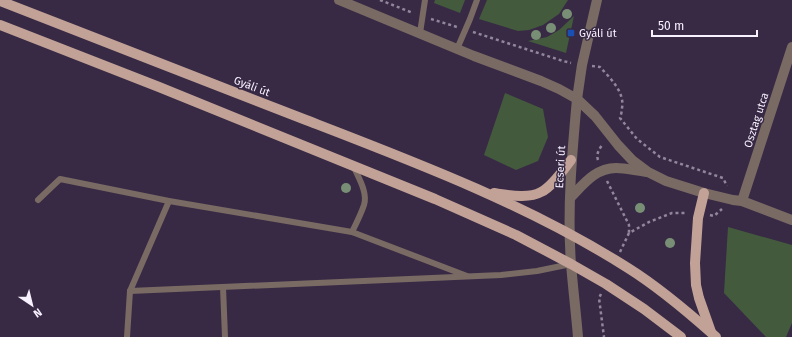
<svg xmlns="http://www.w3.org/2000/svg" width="792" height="337" font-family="'Fira Sans',sans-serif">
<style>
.green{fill:#435a3d}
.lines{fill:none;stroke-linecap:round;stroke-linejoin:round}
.path{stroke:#91869b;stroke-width:2.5;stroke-dasharray:3 3;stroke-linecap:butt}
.service{stroke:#7a6a64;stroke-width:6}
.minor{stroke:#7a6a64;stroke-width:10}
.tertiary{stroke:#7a6a64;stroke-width:10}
.primary{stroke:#c2a296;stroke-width:10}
.tree{fill:#788f76}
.transit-dot{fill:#1a4fb4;stroke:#382a45;stroke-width:1.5}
.labels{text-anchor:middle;stroke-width:3;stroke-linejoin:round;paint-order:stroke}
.poi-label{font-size:11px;fill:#f8f1ff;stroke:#382a45;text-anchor:start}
.street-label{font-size:11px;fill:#f8f1ff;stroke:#382a45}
</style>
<rect width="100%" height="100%" fill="#382a45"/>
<g class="green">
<path d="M435,0H465L460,13L434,3Z"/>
<path d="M487,0H568L559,14L543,25L529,30L518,31L479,19Z"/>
<path d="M574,16L566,53L528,41L547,37L559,30Z"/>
<path d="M505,93L543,109L548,137L538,161L516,170L484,155Z"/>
<path d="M728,227L792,245V323L786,337H766L724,293Z"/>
</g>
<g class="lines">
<g class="path">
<path d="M380,0L413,13"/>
<path d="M431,19L457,27"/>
<path d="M473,32L563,61L571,63"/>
<path d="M592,66L600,67C610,78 625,92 622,108C622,111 621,115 620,118L637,139L660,157L723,178L727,186"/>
<path d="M598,160C596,154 599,149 603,144"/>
<path d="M607,181L629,225V233"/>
<path d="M710,215L714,216L722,209"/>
<path d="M620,252L629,233L649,222L672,213H687"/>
<path d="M601,294L599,298L604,337"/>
</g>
<g class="service">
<path d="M420,33L425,0"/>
<path d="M457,49L470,19L477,0"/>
<path d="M38,200L60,179L169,201L352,232L467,276"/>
<path d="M352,232C356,224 361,214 364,205C368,192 358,177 353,165"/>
<path d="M223,287L225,337"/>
<path d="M130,291L501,275L537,271L571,264"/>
<path d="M127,337L130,291L169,201"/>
</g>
<g class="minor">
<path d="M577,99L582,65L597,0"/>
<path d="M704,193L733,200L742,201L792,220"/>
<path d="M742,201L792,47"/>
</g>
<g class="tertiary">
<path d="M339,0L474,56L541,81L559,89L577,99L595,116L618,145L632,160L648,172L666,181L704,193"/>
<path d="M577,99C572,154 567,209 571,264C573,288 576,313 578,337"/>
<path d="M570,198C583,185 595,168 616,168C625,168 638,171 647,172"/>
</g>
<g class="primary">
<path d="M0,1C102,41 204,80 306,120C415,162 529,205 628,268C660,288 688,312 716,337"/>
<path d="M0,25L159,87L435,199L516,235L571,264L606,284L644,309L681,337"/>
<path d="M494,193C508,195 529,199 541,192C552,187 564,169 571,160"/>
<path d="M704,193L698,218L695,263L696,285L699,298L711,332"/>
</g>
</g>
<g class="tree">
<circle cx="567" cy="14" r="5"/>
<circle cx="551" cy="28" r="5"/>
<circle cx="536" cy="35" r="5"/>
<circle cx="346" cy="188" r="5"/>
<circle cx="640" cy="208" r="5"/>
<circle cx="670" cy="243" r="5"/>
</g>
<rect class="transit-dot" x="567" y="29" width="8" height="8" rx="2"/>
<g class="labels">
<g class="poi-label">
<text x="579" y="37">Gyáli út</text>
</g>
<g class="street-label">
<text transform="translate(252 86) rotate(21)" y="4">Gyáli út</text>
<text transform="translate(756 120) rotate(-72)" y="4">Osztag utca</text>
<text transform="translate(560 167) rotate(-87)" y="4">Ecseri út</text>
</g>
</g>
<g transform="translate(32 305) rotate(145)" stroke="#382a45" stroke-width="3" paint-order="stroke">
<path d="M0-3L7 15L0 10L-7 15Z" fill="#f8f1ff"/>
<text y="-6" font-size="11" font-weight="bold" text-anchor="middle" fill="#f8f1ff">N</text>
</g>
<path d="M652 30v6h105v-6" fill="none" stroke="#f8f1ff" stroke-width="2"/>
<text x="658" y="30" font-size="12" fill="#f8f1ff" stroke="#382a45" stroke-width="3" paint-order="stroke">50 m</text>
</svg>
